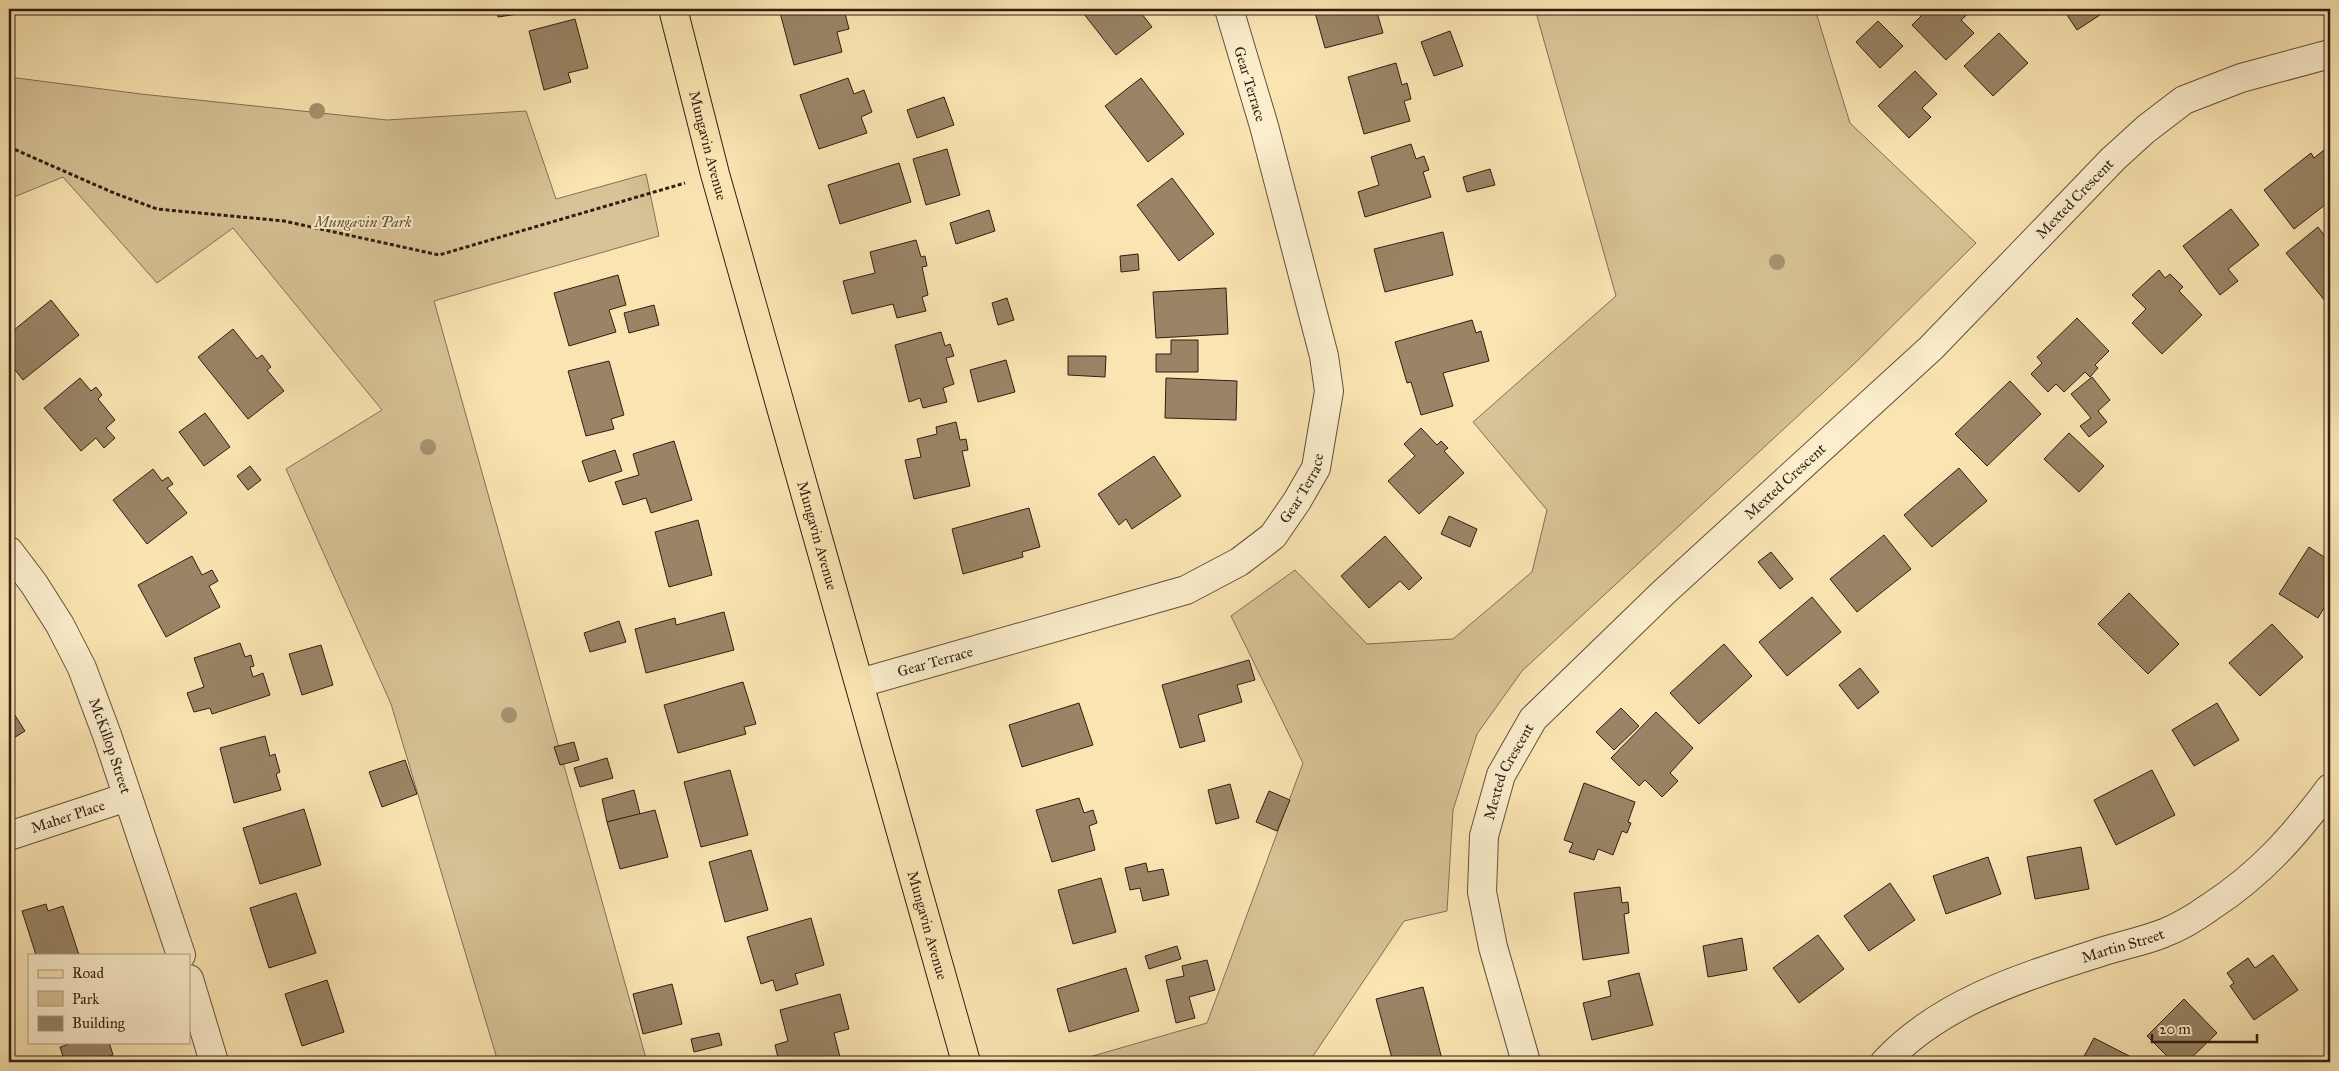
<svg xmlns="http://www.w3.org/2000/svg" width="2339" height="1071" font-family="'IM FELL Great Primer',serif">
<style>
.green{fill:#d7c397;stroke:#837056}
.building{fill:#998566;stroke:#2f1e14}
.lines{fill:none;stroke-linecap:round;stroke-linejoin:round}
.minor-casing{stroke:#62503c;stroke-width:30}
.major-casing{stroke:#2f1e14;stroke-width:30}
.path{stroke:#2f1e14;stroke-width:3;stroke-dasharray:4 2.5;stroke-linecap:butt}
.minor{stroke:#fceecd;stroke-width:28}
.major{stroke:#fae5b2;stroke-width:28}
.tree{fill:#a69371}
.labels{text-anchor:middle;stroke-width:4;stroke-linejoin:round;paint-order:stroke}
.street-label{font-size:15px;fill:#2f1e14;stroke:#fceecd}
.park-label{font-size:15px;font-style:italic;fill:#61503b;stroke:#fceecd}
</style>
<rect width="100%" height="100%" fill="#fae5b2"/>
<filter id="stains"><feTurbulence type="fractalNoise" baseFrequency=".004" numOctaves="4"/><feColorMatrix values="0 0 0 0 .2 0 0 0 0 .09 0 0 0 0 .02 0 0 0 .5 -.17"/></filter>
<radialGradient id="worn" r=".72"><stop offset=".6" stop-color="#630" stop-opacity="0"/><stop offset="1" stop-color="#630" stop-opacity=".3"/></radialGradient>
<g class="green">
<path d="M1535,9H1815L1850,123L1976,243L1853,365L1522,671L1477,734L1453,810L1447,911L1404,921L1309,1062H1072L1207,1023L1303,763L1231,616L1295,570L1367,644L1453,639L1532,572L1547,510L1473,422L1616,296Z"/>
<path d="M9,77L141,94L387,120L526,111L556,199L646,174L659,236L434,301L647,1062H498L391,704L286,469L382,410L233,228L157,283L63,177L9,199Z"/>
</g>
<g class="building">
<path d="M497,9H538V11L498,17Z"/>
<path d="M779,9H830L831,12L844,9L849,29L837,32L842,52L794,65Z"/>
<path d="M1080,9H1138L1152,27L1116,55Z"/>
<path d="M1314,9H1376L1383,33L1325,48Z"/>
<path d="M1928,9H1949L1951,11L1954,9H1967L1970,12L1961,20L1974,33L1946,60L1912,25Z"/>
<path d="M2063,9H2109L2077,30Z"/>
<path d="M575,19L588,68L568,73L571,82L544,90L529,31Z"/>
<path d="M1878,21L1903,46L1880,68L1856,42Z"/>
<path d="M1450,31L1463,66L1434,76L1421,42Z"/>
<path d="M1999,33L2028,63L1993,96L1964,66Z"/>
<path d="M1396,63L1402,85L1407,83L1411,99L1404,101L1410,121L1364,134L1348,77Z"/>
<path d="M1915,71L1937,94L1922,108L1931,117L1909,138L1878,106Z"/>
<path d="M848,78L854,94L864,90L872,112L861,117L867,133L819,149L800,95Z"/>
<path d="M1141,78L1184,134L1148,162L1105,106Z"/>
<path d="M944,97L954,125L917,138L907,110Z"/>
<path d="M1411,144L1416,159L1424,156L1429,170L1423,172L1431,197L1365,217L1358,192L1379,185L1371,157Z"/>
<path d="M2328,147L2330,149V201L2294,229L2264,190L2311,153L2314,158Z"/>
<path d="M947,149L960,195L926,205L913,159Z"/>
<path d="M899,163L911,202L840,224L828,185Z"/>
<path d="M1490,169L1495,185L1467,192L1463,177Z"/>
<path d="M1172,178L1214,234L1179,261L1137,205Z"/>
<path d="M2231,209L2259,245L2228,269L2238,281L2220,295L2183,246Z"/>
<path d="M989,210L995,231L956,244L950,223Z"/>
<path d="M2318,227L2330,243V307L2286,253Z"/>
<path d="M1443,232L1453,275L1385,292L1374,249Z"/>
<path d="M916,240L921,257L925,256L927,266L922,267L928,295L922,297L926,311L897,318L893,304L852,314L843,281L875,273L870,252Z"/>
<path d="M1138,254L1139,270L1121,272L1120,256Z"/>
<path d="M2159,270L2165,278L2170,274L2183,287L2179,291L2202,315L2162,354L2132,323L2146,309L2132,295Z"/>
<path d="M618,275L626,305L609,310L616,332L569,346L554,293Z"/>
<path d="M1226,288L1228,334L1156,338L1153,292Z"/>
<path d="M1007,298L1014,320L998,325L992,303Z"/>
<path d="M51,300L79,335L23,380L9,362V334Z"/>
<path d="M654,305L659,325L629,333L624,313Z"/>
<path d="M2077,318L2109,351L2095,365L2098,368L2090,377L2085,372L2064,392L2056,384L2048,392L2031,374L2042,363L2037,357Z"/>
<path d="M1472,320L1476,333L1481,331L1489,361L1443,373L1453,406L1421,415L1411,382L1407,383L1395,342Z"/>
<path d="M233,329L257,359L262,355L271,367L267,370L284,391L248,419L198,357Z"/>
<path d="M941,332L945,346L950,344L954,356L946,358L954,384L943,388L947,402L923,408L920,398L909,402L895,345Z"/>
<path d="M1171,340H1198V372H1156V354H1171Z"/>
<path d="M1068,356H1106L1105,377L1068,375Z"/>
<path d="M1006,360L1015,392L978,402L970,370Z"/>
<path d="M609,361L624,415L611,419L614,429L586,436L568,371Z"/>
<path d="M2092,377L2110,400L2098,411L2107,422L2089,437L2080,426L2091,418L2071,394Z"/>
<path d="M80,378L91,391L96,387L102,395L98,399L115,420L106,428L115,438L104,448L96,438L81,451L44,408Z"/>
<path d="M1166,378L1237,381L1236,420L1165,418Z"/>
<path d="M2010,381L2041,414L1987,466L1955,434Z"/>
<path d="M205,413L230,447L204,466L179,432Z"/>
<path d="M956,422L960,440L966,439L968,450L962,451L970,486L914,499L905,460L921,457L917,439L937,434L936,427Z"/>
<path d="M1421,428L1437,445L1441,441L1448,448L1444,451L1464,473L1419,514L1388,481L1415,456L1404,444Z"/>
<path d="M2069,433L2104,466L2079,492L2044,459Z"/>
<path d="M674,441L692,500L651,513L646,498L623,505L615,482L639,475L633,454Z"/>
<path d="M615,450L622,471L589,482L582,461Z"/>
<path d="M1154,456L1181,496L1132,529L1126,519L1119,525L1098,494Z"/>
<path d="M250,466L261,480L248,490L237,476Z"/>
<path d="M1959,468L1987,501L1932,547L1904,515Z"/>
<path d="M153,469L162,481L168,477L173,484L167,488L187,513L147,544L113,500Z"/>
<path d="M1029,508L1040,547L1022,552L1023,557L963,574L952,529Z"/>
<path d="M1449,516L1477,529L1470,547L1441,534Z"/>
<path d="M698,520L712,575L669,587L655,532Z"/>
<path d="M1884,535L1911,569L1857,612L1830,579Z"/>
<path d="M1385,536L1422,578L1409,590L1400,581L1369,608L1341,576Z"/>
<path d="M2309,547L2330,561V598L2318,618L2279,594Z"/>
<path d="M1771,552L1793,579L1780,589L1758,562Z"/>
<path d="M192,556L202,575L212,570L218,581L209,586L220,607L166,637L138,585Z"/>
<path d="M2129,593L2179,644L2148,674L2098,624Z"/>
<path d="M1812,597L1841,632L1787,676L1759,642Z"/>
<path d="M724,612L734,650L646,673L635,629L675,618L676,625Z"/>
<path d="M619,621L626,642L590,652L584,633Z"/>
<path d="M2272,624L2303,657L2260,696L2229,663Z"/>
<path d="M240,643L245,657L251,655L254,666L250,667L253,677L263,673L270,695L212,714L210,708L194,712L187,693L204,687L194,658Z"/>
<path d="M1724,644L1752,676L1699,724L1670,693Z"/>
<path d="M321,645L333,685L302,695L289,654Z"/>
<path d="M1249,660L1255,680L1237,685L1242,702L1198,715L1205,741L1180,748L1162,685Z"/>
<path d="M1860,668L1879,692L1858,709L1839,685Z"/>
<path d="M743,682L756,724L744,727L746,734L678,753L664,705Z"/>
<path d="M1079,703L1093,745L1022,767L1009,725Z"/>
<path d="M2217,703L2239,740L2194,766L2172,730Z"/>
<path d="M9,706L25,731L9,741Z"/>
<path d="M1621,708L1639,726L1614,750L1596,732Z"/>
<path d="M1656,712L1693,748L1670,773L1678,781L1662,797L1645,780L1639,786L1611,758Z"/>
<path d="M265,736L270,756L275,754L280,772L276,774L281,790L234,803L220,748Z"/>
<path d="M574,742L579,760L560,765L554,747Z"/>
<path d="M607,758L613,778L580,787L574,768Z"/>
<path d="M405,760L417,794L382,807L369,772Z"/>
<path d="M730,770L748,835L701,847L684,782Z"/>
<path d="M2152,770L2175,815L2116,845L2094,800Z"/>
<path d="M1584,783L1635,802L1628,822L1631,823L1627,833L1622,831L1613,855L1598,849L1594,860L1569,852L1573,843L1564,840Z"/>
<path d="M1230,784L1239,818L1216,824L1208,790Z"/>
<path d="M634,790L640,814L607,822L602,799Z"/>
<path d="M1269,791L1290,800L1277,831L1256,822Z"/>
<path d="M1079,798L1084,813L1093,810L1097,823L1089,826L1095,850L1052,862L1036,810Z"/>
<path d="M304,809L321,865L260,884L243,828Z"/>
<path d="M655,810L668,857L620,869L607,822Z"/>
<path d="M2081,847L2089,889L2035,899L2027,857Z"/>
<path d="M751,850L768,910L725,922L709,862Z"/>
<path d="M1988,857L2001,894L1946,914L1933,876Z"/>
<path d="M1146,863L1148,872L1163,869L1169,895L1143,901L1140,888L1130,890L1125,868Z"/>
<path d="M1101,878L1116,932L1073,944L1058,890Z"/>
<path d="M1890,883L1915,920L1869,951L1844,916Z"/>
<path d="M1620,887L1622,903L1628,902L1629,913L1624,914L1629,953L1583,960L1574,893Z"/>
<path d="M296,893L316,953L269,968L250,908Z"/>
<path d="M46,904L48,911L63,906L79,955H36L22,911Z"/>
<path d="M811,918L824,965L795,974L798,984L776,991L773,980L761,984L747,937Z"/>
<path d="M1818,935L1844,969L1799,1003L1773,968Z"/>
<path d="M1742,938L1747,970L1708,977L1703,946Z"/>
<path d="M1177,946L1181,959L1149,969L1145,956Z"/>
<path d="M2273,955L2298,990L2254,1020L2230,986L2234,983L2227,973L2248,958L2255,968Z"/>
<path d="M1207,960L1215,990L1189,997L1195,1018L1176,1023L1166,980L1184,976L1182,966Z"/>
<path d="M1126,968L1139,1011L1069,1032L1057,989Z"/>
<path d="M1639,973L1653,1025L1592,1040L1583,1003L1611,996L1608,981Z"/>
<path d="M327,980L344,1032L302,1046L285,994Z"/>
<path d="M672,984L682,1024L643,1034L633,994Z"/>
<path d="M1423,987L1442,1059L1429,1062H1393L1376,999Z"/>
<path d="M840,994L849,1029L834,1033L840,1057L820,1062H779L775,1045L788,1041L780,1010Z"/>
<path d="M2184,999L2217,1033L2187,1062H2173L2147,1036Z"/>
<path d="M719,1033L722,1045L694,1052L691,1039Z"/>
<path d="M2094,1038L2139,1061V1062H2081Z"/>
<path d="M66,1042H109L113,1055L88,1062H65L60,1047L67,1045Z"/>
</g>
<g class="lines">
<defs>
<g id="minor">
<path id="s1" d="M9,551L34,584L60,625L82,668L107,735L181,955"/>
<path id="s2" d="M860,683L1186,590L1239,562L1273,536L1297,501L1316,468L1329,391L1324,356L1264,126L1229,9"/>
<path id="s3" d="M9,836L127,797"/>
<path d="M189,979L214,1062"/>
<path id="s4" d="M1526,1062L1493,947L1482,892L1484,836L1501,775L1533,719L1664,592L1931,348L2113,159L2146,129L2184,100L2241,78L2330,54"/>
<path id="s5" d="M1885,1062C1940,1003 2020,978 2095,954C2118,946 2142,942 2164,933C2180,927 2196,917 2210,907C2261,874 2294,836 2330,788"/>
</g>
<g id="major">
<path id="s6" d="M673,9L715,174L966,1062"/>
</g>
</defs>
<use href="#minor" class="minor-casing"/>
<use href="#major" class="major-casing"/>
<path class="path" d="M9,147L114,193L157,209L284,221L439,255L685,183"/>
<use href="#minor" class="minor"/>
<use href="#major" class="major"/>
</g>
<g class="tree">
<circle cx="317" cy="111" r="8"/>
<circle cx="1777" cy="262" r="8"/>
<circle cx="428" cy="447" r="8"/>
<circle cx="509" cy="715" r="8"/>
</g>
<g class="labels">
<g class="street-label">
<text transform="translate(1250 84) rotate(73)" y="5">Gear Terrace</text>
<text dy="5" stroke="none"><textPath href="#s6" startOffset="141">Mungavin Avenue</textPath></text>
<text dy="5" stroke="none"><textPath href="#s4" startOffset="1111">Mexted Crescent</textPath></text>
<text dy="5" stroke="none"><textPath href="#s4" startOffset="706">Mexted Crescent</textPath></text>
<text dy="5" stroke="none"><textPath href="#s2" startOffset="498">Gear Terrace</textPath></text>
<text dy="5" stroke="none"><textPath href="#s6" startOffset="546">Mungavin Avenue</textPath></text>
<text dy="5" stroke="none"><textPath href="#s2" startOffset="78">Gear Terrace</textPath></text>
<text dy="5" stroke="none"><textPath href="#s1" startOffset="221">McKillop Street</textPath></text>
<text dy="5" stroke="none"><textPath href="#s4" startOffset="301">Mexted Crescent</textPath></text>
<text dy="5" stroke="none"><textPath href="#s3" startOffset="62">Maher Place</textPath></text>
<text dy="5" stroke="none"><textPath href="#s6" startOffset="951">Mungavin Avenue</textPath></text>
<text dy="5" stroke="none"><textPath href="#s5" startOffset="268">Martin Street</textPath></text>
</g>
<g class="park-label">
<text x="363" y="227">Mungavin Park</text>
</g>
</g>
<rect width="2339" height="1071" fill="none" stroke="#fae5b2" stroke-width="30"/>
<rect x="10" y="10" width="2319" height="1051" fill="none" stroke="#2f1e14" stroke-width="2.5"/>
<rect x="15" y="15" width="2309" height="1041" fill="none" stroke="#2f1e14"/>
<rect x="28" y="954" width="162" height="90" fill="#fceecd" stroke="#aa9b83"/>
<rect x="38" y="970" width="25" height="8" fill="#fae5b2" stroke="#aa9b83"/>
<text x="72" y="978" font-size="15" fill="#2f1e14">Road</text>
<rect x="38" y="991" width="25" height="15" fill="#d7c397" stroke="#aa9b83"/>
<text x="72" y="1004" font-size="15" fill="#2f1e14">Park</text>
<rect x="38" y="1016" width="25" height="15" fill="#998566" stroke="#aa9b83"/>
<text x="72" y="1028" font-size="15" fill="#2f1e14">Building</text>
<path d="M2152 1034v8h105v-8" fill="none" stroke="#2f1e14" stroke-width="2.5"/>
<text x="2159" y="1034" font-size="15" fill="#2f1e14" stroke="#fceecd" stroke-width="4" paint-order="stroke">20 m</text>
<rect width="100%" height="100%" filter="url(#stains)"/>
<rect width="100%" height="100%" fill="url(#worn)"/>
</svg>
